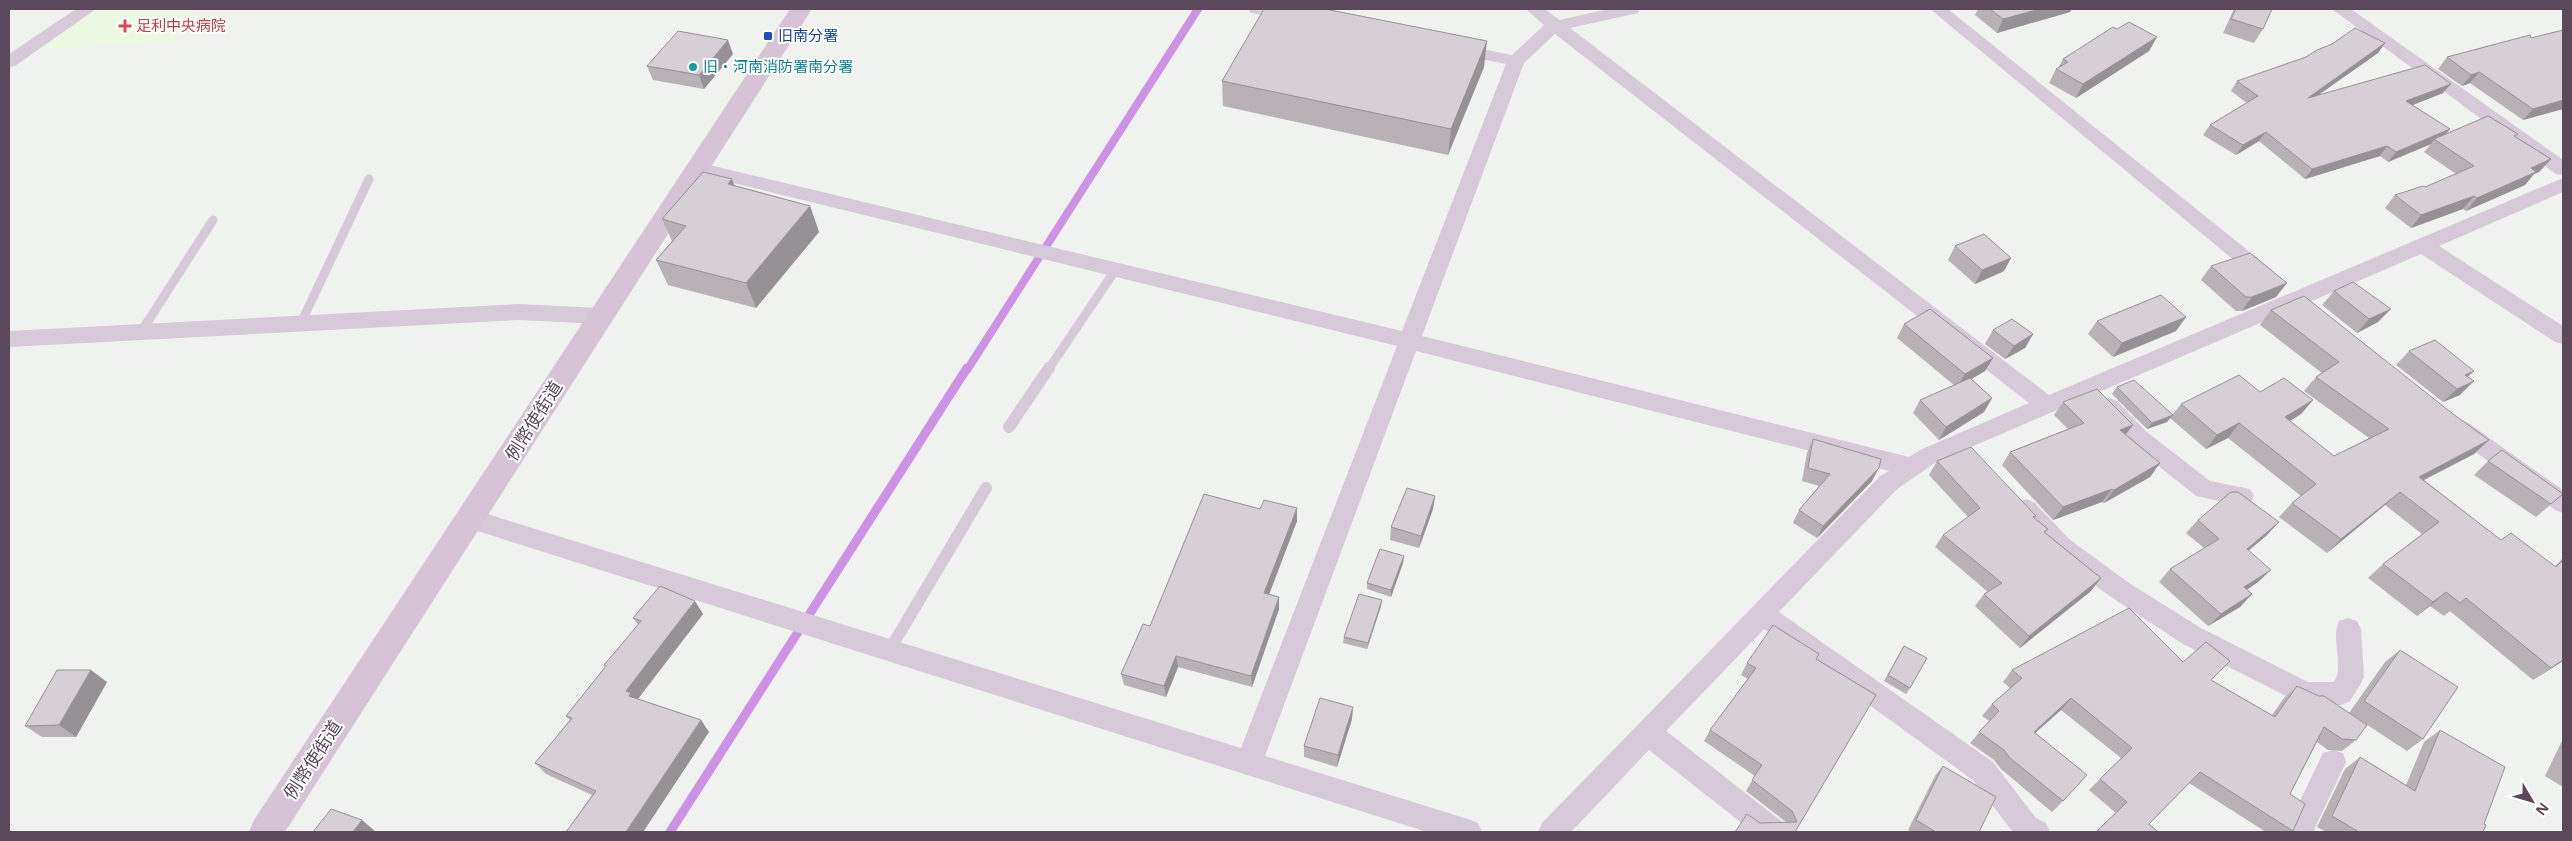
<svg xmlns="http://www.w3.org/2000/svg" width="2572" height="841" font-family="'Noto Sans','Noto Sans JP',sans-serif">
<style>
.medical{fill:#ebf9e2}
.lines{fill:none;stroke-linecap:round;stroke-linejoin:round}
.stream-far1{stroke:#cd91e6;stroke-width:8}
.stream{stroke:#cd91e6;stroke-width:9}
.lane-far1{stroke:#d7cad8;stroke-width:9}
.lane{stroke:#d7cad8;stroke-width:12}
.street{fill:#d7cad8;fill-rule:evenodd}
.secondary{fill:#d7c3d6;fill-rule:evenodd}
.wall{fill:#b8b2b7}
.shaded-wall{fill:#969195}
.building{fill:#d6cfd5;stroke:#969195}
.health-dot{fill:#e0444e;stroke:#fff;stroke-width:2}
.transit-dot{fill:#1a4fb4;stroke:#fff;stroke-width:2}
.culture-dot{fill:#0f9aa8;stroke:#fff;stroke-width:2}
.labels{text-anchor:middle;stroke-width:4;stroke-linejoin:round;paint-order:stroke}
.far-health-label{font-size:15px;fill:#be3a42;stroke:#fff;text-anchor:start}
.far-transit-label{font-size:15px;fill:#164399;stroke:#fff;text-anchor:start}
.far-culture-label{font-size:15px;fill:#0d838f;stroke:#fff;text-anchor:start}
.street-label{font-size:18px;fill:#5b485b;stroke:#fff}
</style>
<rect width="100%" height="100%" fill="#f0f2ef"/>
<path class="medical" d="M89,9H197L172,43L34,49Z"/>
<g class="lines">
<path class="stream-far1" d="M967,370L1198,9"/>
<path class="stream" d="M670,832L967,368"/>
<g class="lane-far1">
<path d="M301,323L369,179"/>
<path d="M141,332L213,220"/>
<path d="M1048,370L1116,269"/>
</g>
<g class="lane">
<path d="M1009,427L1049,368"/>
<path d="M889,651L986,488"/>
</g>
<g class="street">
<path d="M76,9H96L15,66L9,67V54Z"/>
<path d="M1248,9H1282L1299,12L1302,16L1299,20L1293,21L1251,13Z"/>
<path d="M1526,9H1545L1559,20L1609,9H1640L1638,13L1570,28L2049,395L2563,178V192L2439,246L2563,326V344L2555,342L2421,254L1936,462L1896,490L1779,612L1993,762L2036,818L2046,823L2050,832H2013L1973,780L1764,629L1666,731L1784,823L1788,832H1753L1649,750L1571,832H1538L1542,823L1880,476L1889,471L1416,351L1265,756L1468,819L1478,823L1482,832H1427L471,529L463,526L459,519L463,512L471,509L1241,748L1397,346L697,174L690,173L687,168L690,163L697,162L1402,331L1506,64L1451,53L1448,49L1451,45L1457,44L1512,55L1544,25ZM1555,34L2029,403L1920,450L1909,457L1422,336L1524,63Z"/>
<path d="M1930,9H1948L2272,270L2275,275L2272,280L2265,282L2258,280Z"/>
<path d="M2332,9H2351L2563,160V175L2556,174Z"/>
<path d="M519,304L600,308L607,311L611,316L607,321L600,324L519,320L9,347V331Z"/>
<path d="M2109,398L2117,401L2147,432L2210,481L2250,489L2254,496L2250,503L2242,506L2196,496L2131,444L2101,413L2098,407L2101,401Z"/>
<path d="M2459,419L2467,422L2563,490V513L2555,510L2451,434L2448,428L2451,422Z"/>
<path d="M2026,499L2034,502L2069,539L2129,583L2201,628L2308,682H2334C2345,664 2330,640 2339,621L2348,618L2357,621L2361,629L2364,677L2360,685L2350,701L2341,705L2306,706L2183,644L2111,597L2051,553L2014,509L2018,502Z"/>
<path d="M2333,750L2343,753L2346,762L2313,832H2285L2323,753Z"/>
</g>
<path class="secondary" d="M790,9H812L285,832H249L254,820Z"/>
</g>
<g class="wall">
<path d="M1978,9H2072L2070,12L1997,33L1975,15Z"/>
<path d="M2234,9H2272L2263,29L2254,43L2223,33Z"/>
<path d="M2117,29L2157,37L2149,51L2076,98L2049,83L2056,69L2058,68L2063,59Z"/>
<path d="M2385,43L2378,53L2320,94L2443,93L2412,105L2450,129L2445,134L2515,137L2551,159L2539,172L2534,174L2525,185L2466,211L2463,209L2411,228L2385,208L2395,195L2425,187L2456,174L2424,152L2431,144L2388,162L2380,156L2305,179L2259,141L2236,155L2203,135L2210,125L2247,103L2231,91L2237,81Z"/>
<path d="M733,54L704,89L653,80L647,66Z"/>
<path d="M2447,57L2563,109L2523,120L2470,83L2462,86L2438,69Z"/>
<path d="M1484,67L1448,155L1223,106L1222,81Z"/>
<path d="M734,185L810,206L819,232L756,308L668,285L656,260L672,241L662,219Z"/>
<path d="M1955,246L2011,258L2004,271L1975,284L1948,260Z"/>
<path d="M2211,266L2276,297L2242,311H2236L2201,280Z"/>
<path d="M2334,291L2378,322L2357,333L2322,305Z"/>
<path d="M2271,310L2453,414L2489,440L2474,454L2424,480L2501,540L2555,566L2563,558V661L2533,680L2450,611L2444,616L2430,606L2417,616L2368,578L2383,564L2422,534L2385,505L2327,553L2279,517L2292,503L2301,496L2228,438L2206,449L2170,418L2181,404L2260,392L2313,400L2301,414L2290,421L2334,456L2369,438L2304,391L2316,377L2322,373L2260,325Z"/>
<path d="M2186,317L2176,331L2113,357L2088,334L2097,321Z"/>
<path d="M1904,324L1993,358L1985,371L1972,379L1992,398L1984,412L1939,440L1913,413L1920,400L1954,385L1897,338Z"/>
<path d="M1993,330L2033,334L2025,348L2005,359L1985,344Z"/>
<path d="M2409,351L2468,377L2460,395L2443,402L2396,365Z"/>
<path d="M2117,387L2173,415L2167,422L2147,429L2112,394Z"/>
<path d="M2063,402L2126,435L2160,463L2150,477L2104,503L2102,502L2053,520L2002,465L2010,452L2068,429L2054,415Z"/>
<path d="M1813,439L1872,481L1817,538L1793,523L1799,510L1819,486L1802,481L1807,453Z"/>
<path d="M1937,461L2036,516L2034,518L2048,529L2045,533L2091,591L2020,648L1975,606L1984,594L1988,592L1935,547L1943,535L1968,517L1929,475Z"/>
<path d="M2488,461L2563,494L2536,517L2474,475Z"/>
<path d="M1435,496L1433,509L1419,548L1390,540L1391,527Z"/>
<path d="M2198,520L2267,535L2248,551L2258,582L2247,590L2252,594L2240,607L2208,626L2159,582L2170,569L2204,548L2186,533Z"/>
<path d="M1297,521L1269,594L1279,609L1252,687L1178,667L1166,697L1124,685L1121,674L1150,626Z"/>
<path d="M1404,556L1403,563L1391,597L1367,589V583Z"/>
<path d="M1381,606L1367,649L1343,643L1344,637Z"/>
<path d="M703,614L638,699L701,720L709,732L643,832H566L592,795L546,774L535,763L570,720L566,716L605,667L604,665L638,625L633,618Z"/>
<path d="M1904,646L1910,688L1906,694L1884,681Z"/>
<path d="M2400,650L2423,739L2407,751L2349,713L2385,662Z"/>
<path d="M1816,659L1876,695L1795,832L1760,823L1786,822L1746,791L1755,776L1704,741L1710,730L1748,679L1741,675L1747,663Z"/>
<path d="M2183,662L2211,680L2272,715L2284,698L2297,686L2356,740L2342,751L2328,750L2317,742L2290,794L2293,831L2291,832H2266L2189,783L2149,824L2158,832H2095L2116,813L2089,790L2121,758L2061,710L2035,733L2063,801L2052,812L2001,769L1994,760L1970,743L1989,721L1982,716L1992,704L2010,688L2003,682L2012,670Z"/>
<path d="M107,682L76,737H42L25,726Z"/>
<path d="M1352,719L1337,767L1304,757V746Z"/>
<path d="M2440,730L2484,824L2483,832H2326L2317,827L2345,769L2360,757L2406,785L2424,742Z"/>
<path d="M2563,739V787L2545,776Z"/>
<path d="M1943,766L1979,832H1912L1908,830L1935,776Z"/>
</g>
<g class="shaded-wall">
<path d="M2040,9H2072L2070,12L1997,33L2003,19Z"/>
<path d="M2157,37L2149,51L2076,98L2083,84Z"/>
<path d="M728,40L733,54L704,89L699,75Z"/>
<path d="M1487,41L1484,67L1448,155L1451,129Z"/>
<path d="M2385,43L2378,53L2301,107L2308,98Z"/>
<path d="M2479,72L2470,83L2462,86L2471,75Z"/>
<path d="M2451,84L2443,93L2398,111L2406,101Z"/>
<path d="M2563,100V109L2523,120L2533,109Z"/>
<path d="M2450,129L2442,139H2434L2431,144L2388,162L2396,152Z"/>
<path d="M2266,132L2259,141L2236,155L2243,145Z"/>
<path d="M2387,146L2380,156L2305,179L2312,169Z"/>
<path d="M2551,159L2539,172L2534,174L2525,185L2466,211L2477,198L2531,168Z"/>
<path d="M732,179L742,205L728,184Z"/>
<path d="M2474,196L2463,209L2411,228L2421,215Z"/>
<path d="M810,206L819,232L756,308L746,283Z"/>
<path d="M2011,258L2004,271L1975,284L1982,270Z"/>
<path d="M2287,283L2276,297L2242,311L2252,297Z"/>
<path d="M2391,309L2378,322L2357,333L2369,319Z"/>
<path d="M2186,317L2176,331L2113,357L2122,343Z"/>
<path d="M2033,334L2025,348L2005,359L2014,346Z"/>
<path d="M1993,358L1985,371L1957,387L1965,374Z"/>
<path d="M2474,371L2460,384L2465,375Z"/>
<path d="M2474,381L2460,395L2443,402L2457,389Z"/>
<path d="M1992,398L1984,412L1939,440L1946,427Z"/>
<path d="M2313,400L2301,414L2272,432L2285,417Z"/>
<path d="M2173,415L2167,422L2147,429L2152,423Z"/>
<path d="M2239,423L2228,438L2206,449L2217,435Z"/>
<path d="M2133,425L2123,438L2120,430Z"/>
<path d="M2489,440L2474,454L2404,490L2419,477Z"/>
<path d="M2160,463L2150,477L2104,503L2114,490Z"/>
<path d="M1879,468L1872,481L1817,538L1823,526Z"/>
<path d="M2112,489L2102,502L2053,520L2063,507Z"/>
<path d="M2400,492L2385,505L2327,553L2341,539Z"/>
<path d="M1435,496L1433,509L1419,548L1421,536Z"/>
<path d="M1297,508V521L1265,605L1264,593Z"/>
<path d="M2279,522L2267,535L2235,562L2247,549Z"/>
<path d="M1404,556L1403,563L1391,597V590Z"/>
<path d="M2271,570L2258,582L2232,599L2244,587Z"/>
<path d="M2101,578L2091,591L2020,648L2029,636Z"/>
<path d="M2446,592L2430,606L2417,616L2433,602Z"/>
<path d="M2252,594L2240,607L2208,626L2221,614Z"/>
<path d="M1279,597V609L1252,687L1251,676Z"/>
<path d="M1382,600L1381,606L1367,649L1368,643Z"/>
<path d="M695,601L703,614L637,700L640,705L630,696L626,691Z"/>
<path d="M1176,656L1178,667L1166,697L1164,686Z"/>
<path d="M2563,660V661L2533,680Z"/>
<path d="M91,670L107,682L76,737L59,725Z"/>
<path d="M2071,698L2061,710L2024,743L2034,732Z"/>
<path d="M1353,707L1352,719L1337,767L1338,755Z"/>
<path d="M701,720L709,732L643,832H626Z"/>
<path d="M362,820L375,831L374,832H353Z"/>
</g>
<g class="building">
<path d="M1264,9H1325L1487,41L1451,129L1222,81Z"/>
<path d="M1990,9H2040L2003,19Z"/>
<path d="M2236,9H2272L2263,29L2231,19Z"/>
<path d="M2129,22L2157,37L2083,84L2056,69L2068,62L2063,59L2113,27L2117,29Z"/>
<path d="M2355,28L2385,43L2308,98L2425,65L2451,84L2406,101L2450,129L2396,152L2387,146L2312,169L2266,132L2243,145L2210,125L2258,96L2237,81L2306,57L2317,50L2332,44Z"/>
<path d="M2563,30V100L2533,109L2479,72L2471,75L2447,57L2530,35L2531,38Z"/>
<path d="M678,31L728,40L699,75L647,66Z"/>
<path d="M2488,116L2518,134L2514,136L2551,159L2531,168L2536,172L2477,198L2474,196L2421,215L2395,195L2423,186L2425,187L2474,166L2434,139Z"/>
<path d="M703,172L732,179L728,184L810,206L746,283L656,260L686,226L662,219Z"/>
<path d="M1984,234L2011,258L1982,270L1955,246Z"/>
<path d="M2250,253L2287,283L2252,297H2246L2211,266Z"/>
<path d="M2353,282L2391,309L2369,319L2334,291Z"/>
<path d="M2161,295L2186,317L2122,343L2097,321Z"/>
<path d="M2304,296L2453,414L2489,440L2419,477L2501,540L2511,533L2556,567L2563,560V660L2551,668L2466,598L2460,603L2446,592L2433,602L2383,564L2439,522L2400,492L2341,539L2292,503L2316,484L2239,423L2217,435L2181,404L2239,375L2260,392L2284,378L2313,400L2285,417L2334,456L2389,429L2316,377L2339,362L2271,310Z"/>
<path d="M1930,309L1993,358L1965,374L1904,324Z"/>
<path d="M2012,319L2033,334L2014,346L1993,330Z"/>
<path d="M2435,340L2474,371L2465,375L2474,381L2457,389L2409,351Z"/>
<path d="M1970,378L1992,398L1946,427L1920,400Z"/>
<path d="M2134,380L2173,415L2152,423L2117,387Z"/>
<path d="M2097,389L2133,425L2120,430L2160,463L2114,490L2112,489L2063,507L2010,452L2084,423L2063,402Z"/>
<path d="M1813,439L1881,459L1879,468L1823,526L1799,510L1830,474L1808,468Z"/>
<path d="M1971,447L2036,516L2033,517L2048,529L2044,532L2101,578L2029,636L1984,594L2002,583L1943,535L1980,508L1937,461Z"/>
<path d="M2502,450L2563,494L2551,504L2488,461Z"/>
<path d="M1407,488L1435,496L1421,536L1391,527Z"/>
<path d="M2231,492H2238L2279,522L2247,549L2271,570L2244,587L2252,594L2221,614L2170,569L2219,539L2198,520Z"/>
<path d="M1204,494L1260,509L1264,500L1297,508L1264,593L1279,597L1251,676L1176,656L1164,686L1121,674L1143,624L1150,626Z"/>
<path d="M1380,549L1404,556L1391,590L1367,583Z"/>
<path d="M660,586L695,601L626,691L631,693L629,696L701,720L626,832H566L596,791L535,763L572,718L566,716L606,666L604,665L641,621L633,618Z"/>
<path d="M1359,594L1382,600L1368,643L1344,637Z"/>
<path d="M2129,608L2183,662L2206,642L2230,661L2211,680L2275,717L2297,686L2319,696H2324L2367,725L2356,740L2342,739L2324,727L2290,794L2305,804L2293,831L2200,772L2149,824L2158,832H2100L2098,830L2127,802L2100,779L2132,748L2071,698L2034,732L2087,775L2063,801L2010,758L2004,750L1979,732L1999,711L1992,704L2022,678L2012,670Z"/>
<path d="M1773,625L1819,654L1816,659L1876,695L1795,832H1735L1747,814L1760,823L1797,822L1792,811L1752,780L1762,765L1710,730L1756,668L1747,663Z"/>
<path d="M1904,646L1927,658L1910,688L1888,675Z"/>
<path d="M2400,650L2458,687L2423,739L2364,701Z"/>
<path d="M57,670H91L59,725L25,726Z"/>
<path d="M1320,698L1353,707L1338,755L1304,746Z"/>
<path d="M2440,730L2505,767L2484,824L2486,825L2483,832H2359L2332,816L2360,757L2415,791Z"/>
<path d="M1943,766L1996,797L1979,832H1936L1916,820Z"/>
<path d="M331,809L362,820L353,832H313Z"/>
</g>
<path class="health-dot" d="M122.5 18.5h5v5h5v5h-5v5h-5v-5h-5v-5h5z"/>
<rect class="transit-dot" x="763" y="31" width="10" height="10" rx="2.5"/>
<circle class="culture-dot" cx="693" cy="67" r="5"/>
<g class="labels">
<g class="far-health-label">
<text x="136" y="31">足利中央病院</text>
</g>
<g class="far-transit-label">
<text x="778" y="41">旧南分署</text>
</g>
<g class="far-culture-label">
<text x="703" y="72">旧・河南消防署南分署</text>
</g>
<g class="street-label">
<text transform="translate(534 421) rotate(-58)" y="6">例幣使街道</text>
<text transform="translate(313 760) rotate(-57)" y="6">例幣使街道</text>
</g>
</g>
<rect width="2572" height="841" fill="none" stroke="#5b485b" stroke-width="20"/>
<g transform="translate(2532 801) rotate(128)" stroke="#ffffff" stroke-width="4" paint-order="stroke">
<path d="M0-4L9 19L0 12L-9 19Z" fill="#5b485b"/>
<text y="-8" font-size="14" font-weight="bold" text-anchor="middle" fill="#5b485b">N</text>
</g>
</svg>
